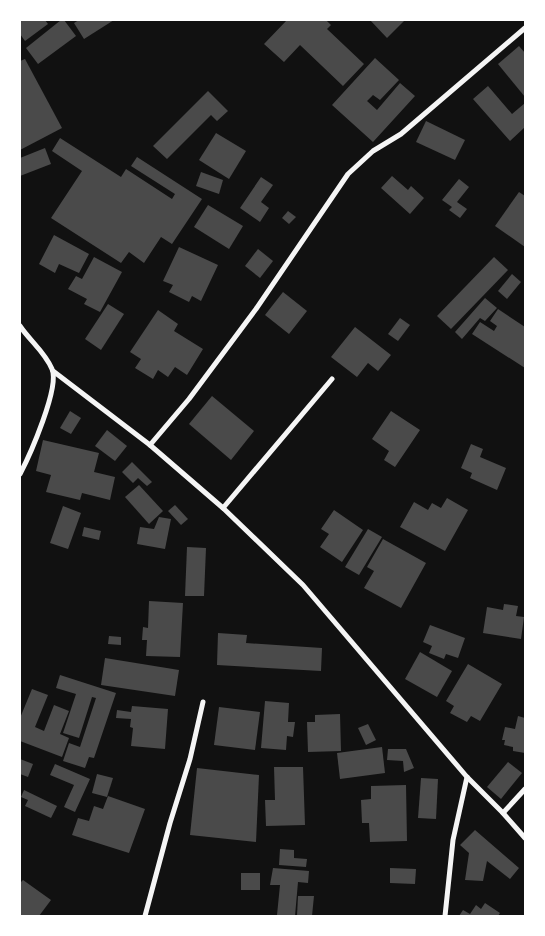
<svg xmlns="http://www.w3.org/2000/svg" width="545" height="936" font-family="Montserrat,sans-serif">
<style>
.building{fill:#4a4a4a}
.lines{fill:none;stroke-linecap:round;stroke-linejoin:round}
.minor{stroke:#f5f5f5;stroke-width:5}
</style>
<rect width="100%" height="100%" fill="#111"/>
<g class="building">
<path d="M20,20H45L48,24L25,41L20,34Z"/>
<path d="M61,20H64L76,36L38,64L26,48Z"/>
<path d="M79,20H114L84,39L74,23Z"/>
<path d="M287,20H326L331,25L327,29L364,64L343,86L300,45L284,62L264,44Z"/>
<path d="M370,20H405L387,38Z"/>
<path d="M519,46L525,53V97L498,64Z"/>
<path d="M375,58L399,80L380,100L373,95L367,101L377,110L400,83L415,96L373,142L332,105Z"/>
<path d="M25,59L62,128L20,150V61Z"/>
<path d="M488,86L512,114L525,103V127L510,141L473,99Z"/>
<path d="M208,91L228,111L217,121L211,115L167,159L153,146Z"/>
<path d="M426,121L465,140L455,160L416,142Z"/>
<path d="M216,133L246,151L229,179L199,160Z"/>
<path d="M60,138L121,177L126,169L172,199L175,194L131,166L137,157L202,199L172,244L161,237L144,263L129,252L121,263L51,218L82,171L52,151Z"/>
<path d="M45,148L51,164L20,176V158Z"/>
<path d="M201,172L223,180L219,194L196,186Z"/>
<path d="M392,176L408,190L411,186L424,198L410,214L381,188Z"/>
<path d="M261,177L273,185L261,202L269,208L260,222L240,208Z"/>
<path d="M459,179L469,187L457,202L467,209L460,218L449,210L452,207L442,200Z"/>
<path d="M519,192L525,196V247L495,226Z"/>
<path d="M208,205L243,226L229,249L194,227Z"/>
<path d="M288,211L296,217L289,224L282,218Z"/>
<path d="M54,235L89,254L79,273L59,264L55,273L39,264Z"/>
<path d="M179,247L218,265L201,301L192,296L189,302L169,292L173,285L163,281Z"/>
<path d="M258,249L273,261L260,278L245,266Z"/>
<path d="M94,257L122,272L100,312L84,304L87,299L68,289L76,276L82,279Z"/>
<path d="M494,257L508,270L451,329L437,316Z"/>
<path d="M512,274L521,282L507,299L498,291Z"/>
<path d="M283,292L307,311L289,334L265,315Z"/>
<path d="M485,298L497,308L485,321L480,318L462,339L455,332Z"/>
<path d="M108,304L124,314L101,350L85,339Z"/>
<path d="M498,309L525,327V368L472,334L480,322L494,331L497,326L490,321Z"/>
<path d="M158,310L178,324L174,331L203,349L187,375L175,367L168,377L158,370L153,379L135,368L141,359L130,352Z"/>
<path d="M400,318L410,325L398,341L388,334Z"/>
<path d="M355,327L391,355L378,371L368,363L357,377L331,357Z"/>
<path d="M212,396L254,431L231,460L189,424Z"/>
<path d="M70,411L81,418L71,434L60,428Z"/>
<path d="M391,411L420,430L395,467L384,460L389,451L372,439Z"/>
<path d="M107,430L127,446L115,461L95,446Z"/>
<path d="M43,440L99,453L94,472L115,477L110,500L82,493L80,500L46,492L51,475L36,471Z"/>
<path d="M471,444L483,449L480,457L506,468L497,490L470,478L472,473L461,468Z"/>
<path d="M132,462L152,482L147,486L138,478L133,483L122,472Z"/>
<path d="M139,485L163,511L149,524L125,497Z"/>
<path d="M447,498L468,510L445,551L400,527L414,502L428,510L432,503L441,508Z"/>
<path d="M175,505L188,519L181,525L168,511Z"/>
<path d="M63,506L81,513L68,549L50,543Z"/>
<path d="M334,510L363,530L342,562L320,547L329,534L321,529Z"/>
<path d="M159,517L171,519L165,549L137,544L140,527L154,529Z"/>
<path d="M84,527L101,531L99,540L82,536Z"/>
<path d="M368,529L382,537L359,575L345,567Z"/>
<path d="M383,539L426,563L401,608L364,588L374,571L367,567Z"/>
<path d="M187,547L206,548L204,596H185Z"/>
<path d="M149,601L183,603L180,657L146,656L147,640H142L143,627L148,628Z"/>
<path d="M504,604L518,606L516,616L524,617L521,639L483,633L487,607L503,610Z"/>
<path d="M430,625L465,638L458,658L446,654L444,659L429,653L432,646L423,642Z"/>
<path d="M218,633L247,635L246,643L322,648L321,671L217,665Z"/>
<path d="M109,636L121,637V645L108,644Z"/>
<path d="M420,652L452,671L437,697L405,679Z"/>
<path d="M105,658L179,670L175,696L101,685Z"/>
<path d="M468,664L502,684L480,721L471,716L467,722L450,713L454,706L446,701Z"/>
<path d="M60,675L116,693L94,758L89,757L85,768L63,761L69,743L80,747L96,698L92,697L79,738L63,733L76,694L56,688Z"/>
<path d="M32,689L48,695L35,727L44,731L54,705L69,711L60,734L69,738L62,757L20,741V718Z"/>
<path d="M265,701L289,703L288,722H295L293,737L287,736L286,750L261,748Z"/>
<path d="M132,706L168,709L165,749L131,746L133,728L130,727L131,719L116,718L117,710L131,712Z"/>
<path d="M219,707L260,712L255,750L214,745Z"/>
<path d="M340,714L341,751L308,752L307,722H315V715Z"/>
<path d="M518,716L525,718V753L513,751V747L504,745L505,740H502L505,727L515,729Z"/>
<path d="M368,724L376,740L366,745L358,728Z"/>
<path d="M382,747L385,773L340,779L337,753Z"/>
<path d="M388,749H406L414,768L404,772L403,761L387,760Z"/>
<path d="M20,759L33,764L28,777L20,774Z"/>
<path d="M508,762L522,773L501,799L487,787Z"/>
<path d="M55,764L90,779L75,812L64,807L74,785L50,775Z"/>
<path d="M274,767H303L305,825L266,826L265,800H275Z"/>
<path d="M197,768L259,775L256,842L190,835Z"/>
<path d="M97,774L113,778L107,797L92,793Z"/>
<path d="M421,778L438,779L436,819L418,818Z"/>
<path d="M406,785L407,841L370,842L369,823H362L361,800L371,799V786Z"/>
<path d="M24,790L57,806L51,818L25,806L28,800L21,797Z"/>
<path d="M108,796L145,809L129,853L72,835L78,818L89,821L94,806L103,809Z"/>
<path d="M475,830L519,868L510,879L487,861L483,881L465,880L469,853L460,845Z"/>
<path d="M280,849L294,850V858L307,859L306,867L279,865Z"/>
<path d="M273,868L309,871L308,883L298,882L295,916L277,915L280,885H270Z"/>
<path d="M390,868L416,869L415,884L390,883Z"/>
<rect x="241" y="873" width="19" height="17"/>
<path d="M23,880L51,900L39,916H20V883Z"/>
<path d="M298,896H314L312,916H297Z"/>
<path d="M485,903L500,913L498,916H459L463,910L470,914L476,905L481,909Z"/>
</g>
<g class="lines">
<g class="minor">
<path d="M20,326C30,341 45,352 52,369C60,387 30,455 20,474"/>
<path d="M53,371L150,445L223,508L303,585L467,777L503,813L525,838"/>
<path d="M150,445L189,399L256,309L348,174L373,151L401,134L525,28"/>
<path d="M223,508L332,379"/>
<path d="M503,813L525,789"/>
<path d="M145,916L170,823L190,759L203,702"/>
<path d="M445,916L453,840L467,777"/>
</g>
</g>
<rect width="545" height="936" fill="none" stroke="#ffffff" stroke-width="42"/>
</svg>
